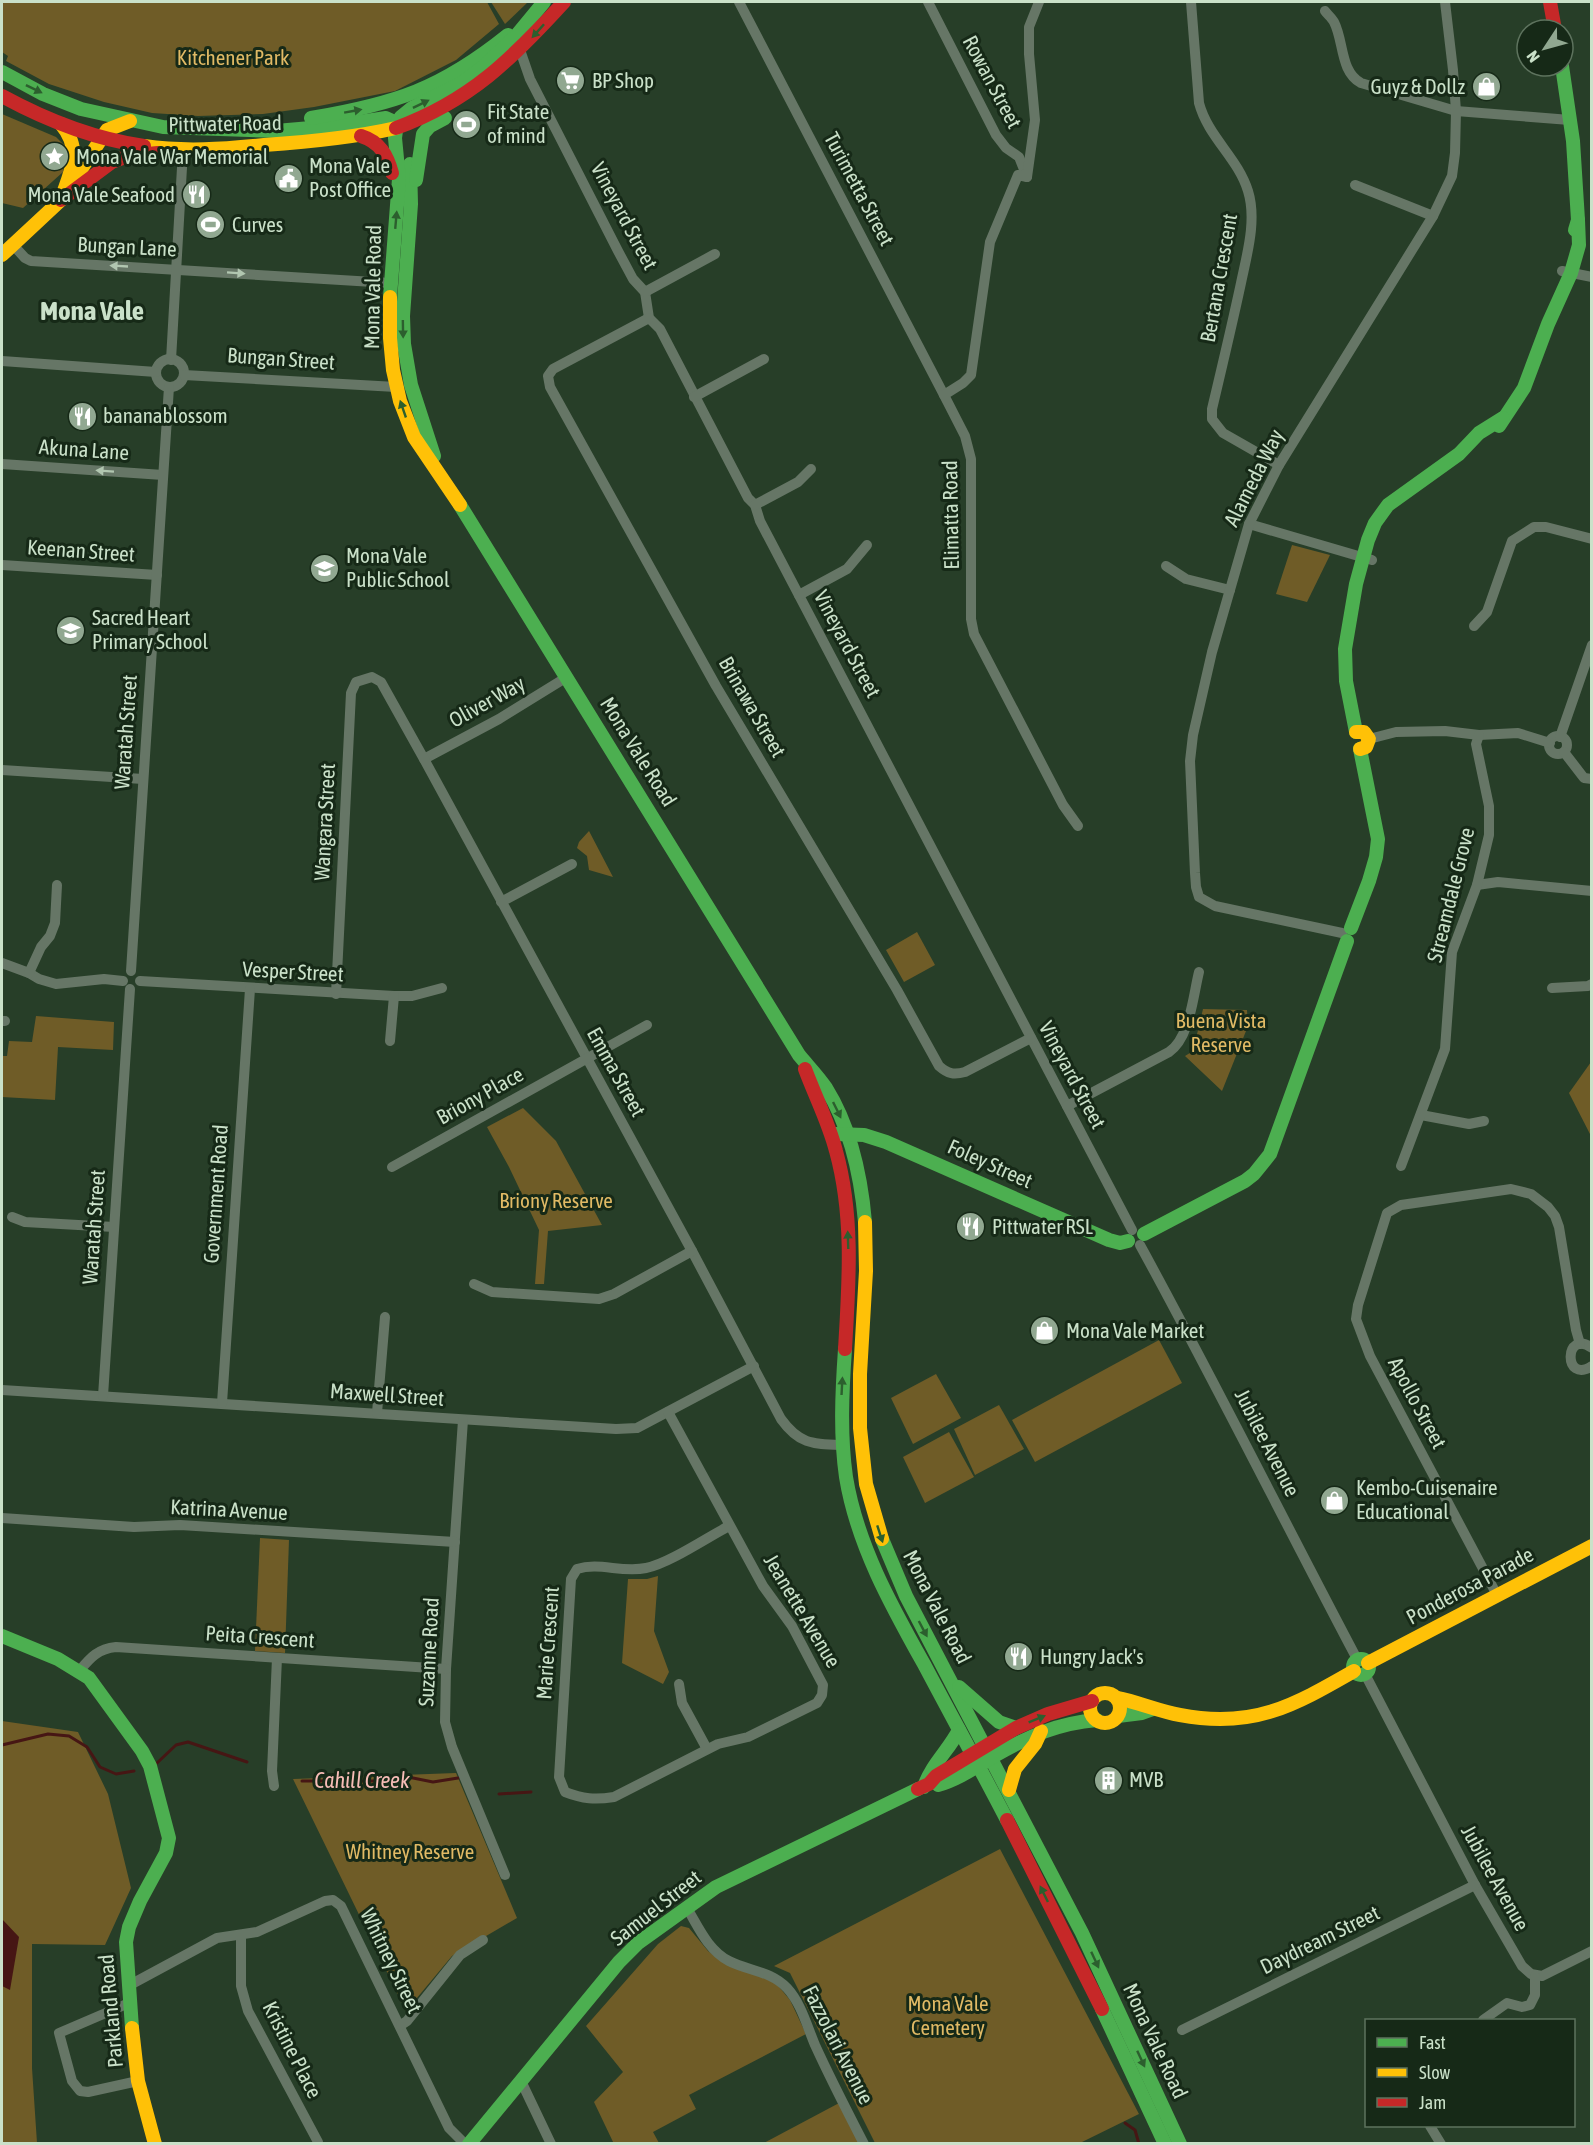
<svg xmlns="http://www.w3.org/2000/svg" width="1593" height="2145" font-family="'Asap Condensed',sans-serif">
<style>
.green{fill:#6f5c27}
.water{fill:#461614}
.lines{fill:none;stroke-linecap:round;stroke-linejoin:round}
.stream{stroke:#461614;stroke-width:3}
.street{stroke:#667666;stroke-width:10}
.fast{stroke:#4caf50;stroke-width:14}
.slow{stroke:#ffc107;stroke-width:14}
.jam{stroke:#c62828;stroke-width:14}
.oneway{fill:#2c5f2e}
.oneway2{fill:#b1c6b0}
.labels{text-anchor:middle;stroke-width:6;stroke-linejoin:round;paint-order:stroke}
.park-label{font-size:21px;fill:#e1ba65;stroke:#162917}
.poi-label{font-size:21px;fill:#cae1c9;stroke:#162917;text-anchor:start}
.street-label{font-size:21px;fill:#cae1c9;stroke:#162917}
.water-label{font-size:22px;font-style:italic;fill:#f7bdb7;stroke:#162917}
.district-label{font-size:27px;font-weight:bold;fill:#cae1c9;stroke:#162917}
</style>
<rect width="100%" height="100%" fill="#273e28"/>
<g class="green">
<path d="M2,2H487L499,24L456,60L395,91L314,107L263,114L198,116L152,113L104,102L49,84L6,61L8,56L2,52Z"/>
<path d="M491,2H528L505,24Z"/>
<path d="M2,114L56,137L66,147L63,172L23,208L2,203Z"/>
<path d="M1292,545L1330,555L1307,602L1276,594Z"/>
<path d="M589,831L613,877L589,870L587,856L577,848L579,842Z"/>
<path d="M917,932L935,965L904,982L886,950Z"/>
<path d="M1203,1009L1247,1010L1248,1026L1222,1091L1185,1056L1193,1051Z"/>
<path d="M36,1016L114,1022L113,1050L58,1047L55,1100L2,1097V1056H7L9,1041L32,1042Z"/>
<path d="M1591,1062V1136L1569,1093Z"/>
<path d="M523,1108L556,1141L602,1225L548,1231L544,1284H535L539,1230L509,1167L487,1127Z"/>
<path d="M1159,1340L1182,1383L1035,1462L1012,1420Z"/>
<path d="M936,1374L961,1418L913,1444L891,1398Z"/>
<path d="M999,1405L1024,1449L975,1475L954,1429Z"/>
<path d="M949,1432L974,1477L925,1503L903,1457Z"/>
<path d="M260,1538L289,1540L285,1653L255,1651Z"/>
<path d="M658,1576L654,1631L669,1672L663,1684L622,1663L628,1579H647Z"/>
<path d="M2,1721L78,1732L108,1794L131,1888L105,1945L32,1944V2068L37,2143H2Z"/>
<path d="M456,1773L517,1918L452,1956L406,2011L293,1779Z"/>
<path d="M1000,1849L1139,2114L1080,2143H875L790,1973L774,1966Z"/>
<path d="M681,1926L689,1928L708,1951L724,1963L775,1982L790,2000L806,2034L689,2095L696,2109L653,2132L659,2143L614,2144L594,2102L623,2072L586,2026L658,1944Z"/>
<path d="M841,2102L862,2144H762Z"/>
</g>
<path class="water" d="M2,1919L19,1937L10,1990L2,1986Z"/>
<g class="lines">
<g class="stream">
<path d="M2,1745L48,1734L69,1736L87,1747L100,1767L116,1774L134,1771"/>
<path d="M157,1763L176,1745L188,1742L247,1762"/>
<path d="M302,1781H376L403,1776L433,1782L458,1778"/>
<path d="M499,1794L531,1792"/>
<path d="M1125,2123L1135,2130L1139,2144"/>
</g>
<g class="street">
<path d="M739,2L944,395"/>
<path d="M928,2L996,135L1006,148L1019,157L1027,177"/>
<path d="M1039,2L1029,27V54L1035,120L1027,177L1018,175L990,242L971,375L963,383L944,395L965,436L971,459V619L974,634L1063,805L1078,826"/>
<path d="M1191,2L1199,103C1208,137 1238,158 1248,191C1257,220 1247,254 1241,283C1232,325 1222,367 1212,409V419L1223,433L1279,465"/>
<path d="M1325,11C1327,14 1332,18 1334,22C1344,41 1340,72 1361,83L1456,111L1570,120"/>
<path d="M520,50L530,79L618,251L633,279L645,292L649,318L660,329L748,498L755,505L760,521L1132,1230"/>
<path d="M1355,185L1433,216"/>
<path d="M13,245L25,258L31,261L390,283"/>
<path d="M1562,271L1592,277"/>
<path d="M645,292L715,254"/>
<path d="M649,318L553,369L548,376L550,387L716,686L897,990L939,1066C948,1074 954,1075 965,1072L1031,1038"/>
<circle cx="170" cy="373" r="14"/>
<path d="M171,360L183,150"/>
<path d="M2,361L156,372"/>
<path d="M184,375L396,387"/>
<path d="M694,397L764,359"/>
<path d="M2,464L163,475"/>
<path d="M755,505L798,482L811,469"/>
<path d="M1249,524L1372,560"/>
<path d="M2,565L157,575"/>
<path d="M1166,566L1186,579L1230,590"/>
<path d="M799,595L847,569L867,545"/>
<path d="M1474,626L1487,612L1512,541L1534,527H1546L1592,539"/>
<circle cx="1558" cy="745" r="9"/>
<path d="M1560,737L1592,645"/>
<path d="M1369,739L1396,732L1445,731L1479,735L1518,733L1550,743"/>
<path d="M1564,752L1584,778L1592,779"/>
<path d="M424,759L499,719L567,677"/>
<path d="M2,770L143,779"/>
<path d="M1477,885L1498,882L1592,891"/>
<path d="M501,902L572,864"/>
<path d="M1342,933L1215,906L1199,897L1196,887L1195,873L1190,761L1193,735L1212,652L1249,524L1279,465L1433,216L1452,176L1455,153L1456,111L1453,70L1445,2"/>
<path d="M2,963L29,973L39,979L56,984L104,979L123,981"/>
<path d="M131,971L169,387"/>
<path d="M29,973L41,947L50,936L55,923L57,885"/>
<path d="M140,981L394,996H412L442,988"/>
<path d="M1552,988L1588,986L1592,984"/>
<path d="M336,994L351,693L356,682L372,677L381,682L424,759L692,1251L781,1419C799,1444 812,1444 842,1445"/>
<path d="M2,1021H5"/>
<path d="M390,1041L394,996"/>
<path d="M1067,1106L1169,1052C1190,1038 1193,996 1199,972"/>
<path d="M1421,1115L1469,1124L1484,1121"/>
<path d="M1401,1166L1445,1049L1452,952L1477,885L1489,835V806L1476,744L1479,735"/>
<path d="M392,1167L647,1025"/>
<path d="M12,1217L25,1222L114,1227"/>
<path d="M1140,1245C1215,1382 1284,1521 1357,1659"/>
<path d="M474,1284L492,1292L599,1299L614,1294L692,1251"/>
<path d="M1592,1348C1564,1328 1563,1385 1592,1366"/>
<path d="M2,1390L616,1429L637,1428L754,1366"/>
<path d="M103,1396L130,989"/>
<path d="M222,1403L250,989"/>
<path d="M668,1412L763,1586L792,1626L823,1685L822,1695L817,1703L748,1737L718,1744L614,1797C595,1800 583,1799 565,1792L559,1777L571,1579L577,1569C599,1562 622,1573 646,1568C668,1564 708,1537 729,1526"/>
<path d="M377,1413L385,1317"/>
<path d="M463,1420L446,1669L445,1722L452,1747L505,1875"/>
<path d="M2,1518L134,1527L180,1525L455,1542"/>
<path d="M1497,1595L1370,1356L1356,1319L1358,1305L1387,1213L1401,1205L1511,1189L1531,1194L1548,1207L1555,1216L1559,1227L1576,1330L1580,1344"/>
<path d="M80,1670C91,1657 98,1649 116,1647L446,1669"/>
<path d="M1365,1674L1475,1885L1522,1966L1531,1974L1542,1976L1592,1951"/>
<path d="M679,1684L682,1703L707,1749"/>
<path d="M274,1786L272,1771L277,1658"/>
<path d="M687,1908C699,1928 708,1950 729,1961C749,1971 771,1971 787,1988C801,2003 807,2026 815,2045C830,2078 847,2111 864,2144"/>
<path d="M241,1936V1986L248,2011L318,2142"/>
<path d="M128,1986L217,1938L257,1932L325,1901L333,1900L341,1906L449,2128L465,2144"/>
<path d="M129,2003L59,2033L72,2081L80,2091L88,2092L138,2081"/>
<path d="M1483,2020L1507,2003L1522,2007L1530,2005L1535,1995V1976"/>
<path d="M401,2025L407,2021L460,1955L483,1940"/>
<path d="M1182,2030L1475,1885"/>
<path d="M521,2081L551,2144"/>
<path d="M1430,2126L1441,2144"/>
</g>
<g class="fast">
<path d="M1562,66L1573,141L1578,220L1575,230"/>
<path d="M2,72L43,94L81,109L163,127L276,131L334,126L386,118L397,123"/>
<path d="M311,118C395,104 441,89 508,35"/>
<path d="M410,164L411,204L403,316L404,344L411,385L434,456"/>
<path d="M416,180L423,134L430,126L445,118"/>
<path d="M390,297L399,179L395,138L397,123L401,117L412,108L460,84L484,66L516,36L544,2"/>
<path d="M1499,426L1524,388L1548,324L1571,273L1579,245L1578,220"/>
<path d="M460,505L799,1055C808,1066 818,1076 826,1088C851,1128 861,1176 865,1222"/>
<path d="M1356,732L1346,681L1345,649L1356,584L1368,540L1375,523L1388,505L1459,454L1479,433L1503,418"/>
<path d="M1351,928L1369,881L1376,857L1378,839L1360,749"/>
<path d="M836,1134L864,1135L886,1142L1109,1240L1120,1243L1128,1241"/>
<path d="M1144,1234L1245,1181L1254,1174L1270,1154L1347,941"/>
<path d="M845,1349C842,1392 840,1435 846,1477C857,1545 892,1607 925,1666C952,1717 980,1768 1007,1820"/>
<path d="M882,1539L906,1596L1082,1933L1180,2144"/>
<path d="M2,1636L58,1659L89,1678L142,1751L150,1766L169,1838L166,1853L140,1901L129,1927L126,1942L132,2028"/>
<circle cx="1361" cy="1667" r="8"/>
<path d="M959,1687L999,1722L1016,1728"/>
<path d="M1118,1716L1142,1713L1153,1709"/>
<path d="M938,1785C959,1779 977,1766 996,1755C1029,1736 1059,1723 1097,1720"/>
<path d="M924,1787C931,1765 949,1750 959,1730"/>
<path d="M1102,2009L1165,2144"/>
<path d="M469,2144L619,1962L638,1943L716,1887L918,1789"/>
</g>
<g class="slow">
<path d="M61,124C83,150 71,171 61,199"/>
<path d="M144,146C185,152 223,149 264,145C308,142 352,138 396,128"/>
<path d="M2,255L61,200L107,130L130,121"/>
<path d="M390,297V338L393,370L400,401L414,437L460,505"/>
<path d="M1356,732H1364L1369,739L1366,747L1360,749"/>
<path d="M865,1222L866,1271L860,1374V1428L866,1484L882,1539"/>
<path d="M1368,1663L1592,1546"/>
<circle cx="1105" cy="1708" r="15"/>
<path d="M1117,1698C1138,1702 1158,1711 1180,1715C1253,1729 1293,1706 1354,1671"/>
<path d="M1009,1790L1015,1769L1035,1744L1041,1731"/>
<path d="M132,2028L138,2081L155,2144"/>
</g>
<g class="jam">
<path d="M1550,2L1555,30"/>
<path d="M2,96C46,120 94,139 144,146"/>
<path d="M396,128C470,101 512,59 564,2"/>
<path d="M361,136C380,142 387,155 392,173"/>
<path d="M61,200L112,162L128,156L158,153"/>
<path d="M805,1069C815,1096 829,1123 836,1151C854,1216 849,1283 845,1349"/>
<path d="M918,1789L929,1784L936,1776L1016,1728L1048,1714L1092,1701"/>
<path d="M1007,1820L1102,2009"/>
</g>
</g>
<defs><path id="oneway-solid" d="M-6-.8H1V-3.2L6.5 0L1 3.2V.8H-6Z" transform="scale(1.5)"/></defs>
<g class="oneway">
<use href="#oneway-solid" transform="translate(538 31) rotate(132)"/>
<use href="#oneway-solid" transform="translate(34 89) rotate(26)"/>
<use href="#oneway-solid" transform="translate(421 104) rotate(-26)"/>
<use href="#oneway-solid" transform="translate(353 111) rotate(-10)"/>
<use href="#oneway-solid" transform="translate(396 220) rotate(-85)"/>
<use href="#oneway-solid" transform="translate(403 329) rotate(89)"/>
<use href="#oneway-solid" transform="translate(403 409) rotate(-109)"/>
<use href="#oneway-solid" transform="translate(837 1110) rotate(64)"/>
<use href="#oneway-solid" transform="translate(848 1240) rotate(-92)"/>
<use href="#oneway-solid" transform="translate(842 1386) rotate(-87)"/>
<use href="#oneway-solid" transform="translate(880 1534) rotate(72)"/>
<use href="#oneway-solid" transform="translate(923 1629) rotate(62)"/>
<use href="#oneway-solid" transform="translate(1037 1719) rotate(-22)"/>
<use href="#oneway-solid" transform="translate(1044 1894) rotate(-116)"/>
<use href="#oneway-solid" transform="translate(1095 1960) rotate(65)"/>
<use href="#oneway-solid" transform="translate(1141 2059) rotate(65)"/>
</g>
<g class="oneway2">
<use href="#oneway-solid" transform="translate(119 266) rotate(-177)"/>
<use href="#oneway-solid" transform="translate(236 273) rotate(4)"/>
<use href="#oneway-solid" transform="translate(105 471) rotate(-176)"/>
</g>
<defs>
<symbol id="supermarket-disc" viewBox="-11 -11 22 22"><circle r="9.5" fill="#91a891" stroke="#162917"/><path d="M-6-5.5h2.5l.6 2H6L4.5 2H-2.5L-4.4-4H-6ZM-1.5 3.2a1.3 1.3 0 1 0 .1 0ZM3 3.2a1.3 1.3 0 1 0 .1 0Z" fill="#fff"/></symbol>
<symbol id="shop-disc" viewBox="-11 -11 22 22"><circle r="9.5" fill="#91a891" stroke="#162917"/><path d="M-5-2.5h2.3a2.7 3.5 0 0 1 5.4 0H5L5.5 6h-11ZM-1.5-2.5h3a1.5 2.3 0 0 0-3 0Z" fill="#fff"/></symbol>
<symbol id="stadium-disc" viewBox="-11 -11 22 22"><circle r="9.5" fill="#91a891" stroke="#162917"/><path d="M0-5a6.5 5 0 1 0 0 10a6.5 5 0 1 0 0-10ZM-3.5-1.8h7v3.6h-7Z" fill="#fff"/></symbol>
<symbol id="sight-disc" viewBox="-11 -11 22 22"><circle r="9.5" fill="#91a891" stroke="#162917"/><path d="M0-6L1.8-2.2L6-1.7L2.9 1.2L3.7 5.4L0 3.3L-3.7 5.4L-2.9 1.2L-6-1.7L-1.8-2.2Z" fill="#fff"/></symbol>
<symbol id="civic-disc" viewBox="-11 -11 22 22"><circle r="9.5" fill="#91a891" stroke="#162917"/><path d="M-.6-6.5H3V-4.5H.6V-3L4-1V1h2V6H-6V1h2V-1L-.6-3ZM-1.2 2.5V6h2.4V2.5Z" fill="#fff"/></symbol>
<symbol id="restaurant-disc" viewBox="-11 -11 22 22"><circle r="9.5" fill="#91a891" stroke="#162917"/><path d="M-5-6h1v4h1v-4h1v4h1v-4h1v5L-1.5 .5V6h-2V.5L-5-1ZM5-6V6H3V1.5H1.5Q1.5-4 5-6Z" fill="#fff"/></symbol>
<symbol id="school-disc" viewBox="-11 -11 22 22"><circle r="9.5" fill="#91a891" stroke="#162917"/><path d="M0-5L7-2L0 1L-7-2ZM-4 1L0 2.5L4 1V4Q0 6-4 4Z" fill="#fff"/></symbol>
<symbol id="building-disc" viewBox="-11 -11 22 22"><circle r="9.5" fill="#91a891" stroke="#162917"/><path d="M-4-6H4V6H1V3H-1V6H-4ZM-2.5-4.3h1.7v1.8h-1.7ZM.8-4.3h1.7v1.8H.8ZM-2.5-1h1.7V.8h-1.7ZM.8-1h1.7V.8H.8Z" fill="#fff"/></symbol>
</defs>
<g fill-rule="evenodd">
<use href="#supermarket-disc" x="554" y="64" width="33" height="33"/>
<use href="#shop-disc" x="1470" y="70" width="33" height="33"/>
<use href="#stadium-disc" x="450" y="108" width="33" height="33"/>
<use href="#sight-disc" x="38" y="140" width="33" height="33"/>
<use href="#civic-disc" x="272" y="162" width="33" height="33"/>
<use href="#restaurant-disc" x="180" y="178" width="33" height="33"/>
<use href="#stadium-disc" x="194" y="208" width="33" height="33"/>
<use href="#restaurant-disc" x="66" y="400" width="33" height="33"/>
<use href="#school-disc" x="308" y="552" width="33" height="33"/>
<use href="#school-disc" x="54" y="614" width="33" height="33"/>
<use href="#restaurant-disc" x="954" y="1210" width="33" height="33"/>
<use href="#shop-disc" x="1028" y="1314" width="33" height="33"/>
<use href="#shop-disc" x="1318" y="1484" width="33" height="33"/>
<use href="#restaurant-disc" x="1002" y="1640" width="33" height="33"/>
<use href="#building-disc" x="1092" y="1764" width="33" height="33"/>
</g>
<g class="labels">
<g class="park-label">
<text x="233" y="65">Kitchener Park</text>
<text x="1221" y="1028">Buena Vista<tspan x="1221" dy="24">Reserve</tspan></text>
<text x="556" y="1208">Briony Reserve</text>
<text x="410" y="1859">Whitney Reserve</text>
<text x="948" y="2011">Mona Vale<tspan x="948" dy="24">Cemetery</tspan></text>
</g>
<g class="poi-label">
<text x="592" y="88">BP Shop</text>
<text x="1465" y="94" text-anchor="end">Guyz &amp; Dollz</text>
<text x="487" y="119">Fit State<tspan x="487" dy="24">of mind</tspan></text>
<text x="76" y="164">Mona Vale War Memorial</text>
<text x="309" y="173">Mona Vale<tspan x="309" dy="24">Post Office</tspan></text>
<text x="175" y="202" text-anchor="end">Mona Vale Seafood</text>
<text x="232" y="232">Curves</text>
<text x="103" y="423">bananablossom</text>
<text x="346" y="563">Mona Vale<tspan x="346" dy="24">Public School</tspan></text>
<text x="92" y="625">Sacred Heart<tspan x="92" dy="24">Primary School</tspan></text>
<text x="992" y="1234">Pittwater RSL</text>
<text x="1066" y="1338">Mona Vale Market</text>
<text x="1356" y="1495">Kembo-Cuisenaire<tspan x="1356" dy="24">Educational</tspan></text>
<text x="1040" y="1664">Hungry Jack's</text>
<text x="1129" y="1787">MVB</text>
</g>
<g class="street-label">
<text transform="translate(992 82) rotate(62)" y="7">Rowan Street</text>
<text transform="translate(225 124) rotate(-1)" y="7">Pittwater Road</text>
<text transform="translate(859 189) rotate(62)" y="7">Turimetta Street</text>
<text transform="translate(624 216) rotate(62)" y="7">Vineyard Street</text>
<text transform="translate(127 247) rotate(3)" y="7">Bungan Lane</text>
<text transform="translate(1219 278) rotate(-80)" y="7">Bertana Crescent</text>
<text transform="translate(373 287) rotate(-89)" y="7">Mona Vale Road</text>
<text transform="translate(281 359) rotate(4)" y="7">Bungan Street</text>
<text transform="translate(84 450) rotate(4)" y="7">Akuna Lane</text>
<text transform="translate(1254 478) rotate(-63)" y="7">Alameda Way</text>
<text transform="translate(951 515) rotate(-91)" y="7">Elimatta Road</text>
<text transform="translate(81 551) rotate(4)" y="7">Keenan Street</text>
<text transform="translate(847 644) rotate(62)" y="7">Vineyard Street</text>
<text transform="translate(487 702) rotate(-29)" y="7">Oliver Way</text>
<text transform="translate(752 707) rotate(60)" y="7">Brinawa Street</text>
<text transform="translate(126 732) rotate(-86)" y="7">Waratah Street</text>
<text transform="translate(638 752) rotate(58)" y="7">Mona Vale Road</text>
<text transform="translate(325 822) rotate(-87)" y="7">Wangara Street</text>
<text transform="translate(1451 895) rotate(-76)" y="7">Streamdale Grove</text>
<text transform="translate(293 972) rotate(3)" y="7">Vesper Street</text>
<text transform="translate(616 1072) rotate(61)" y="7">Emma Street</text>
<text transform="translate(1072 1075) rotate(62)" y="7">Vineyard Street</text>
<text transform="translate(480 1096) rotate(-29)" y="7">Briony Place</text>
<text transform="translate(990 1164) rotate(24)" y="7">Foley Street</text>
<text transform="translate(216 1194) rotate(-86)" y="7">Government Road</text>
<text transform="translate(94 1227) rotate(-86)" y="7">Waratah Street</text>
<text transform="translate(387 1395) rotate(4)" y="7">Maxwell Street</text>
<text transform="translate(1417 1403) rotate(62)" y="7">Apollo Street</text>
<text transform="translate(1267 1443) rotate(63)" y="7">Jubilee Avenue</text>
<text transform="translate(229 1510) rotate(3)" y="7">Katrina Avenue</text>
<text transform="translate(1470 1586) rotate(-28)" y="7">Ponderosa Parade</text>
<text transform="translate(937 1607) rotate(63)" y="7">Mona Vale Road</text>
<text transform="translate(802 1611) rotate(59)" y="7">Jeanette Avenue</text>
<text transform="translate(260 1637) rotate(4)" y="7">Peita Crescent</text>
<text transform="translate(548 1643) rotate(-86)" y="7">Marie Crescent</text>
<text transform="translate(429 1652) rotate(-87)" y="7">Suzanne Road</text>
<text transform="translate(1495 1878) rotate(61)" y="7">Jubilee Avenue</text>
<text transform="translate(656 1908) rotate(-38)" y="7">Samuel Street</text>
<text transform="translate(1320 1940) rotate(-26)" y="7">Daydream Street</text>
<text transform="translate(391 1961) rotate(64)" y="7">Whitney Street</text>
<text transform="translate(111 2011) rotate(-95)" y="7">Parkland Road</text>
<text transform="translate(1155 2041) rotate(65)" y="7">Mona Vale Road</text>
<text transform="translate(838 2045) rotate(63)" y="7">Fazzolari Avenue</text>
<text transform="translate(292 2050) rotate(63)" y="7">Kristine Place</text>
</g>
<g class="water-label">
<text x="362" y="1788">Cahill Creek</text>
</g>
<g class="district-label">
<text x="92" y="320">Mona Vale</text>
</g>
</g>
<rect width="1593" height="2145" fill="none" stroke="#cae1c9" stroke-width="6"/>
<rect x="1365" y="2019" width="210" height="108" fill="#162917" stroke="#5e735e" stroke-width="1.5"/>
<rect x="1377" y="2038" width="30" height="9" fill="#4caf50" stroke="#5e735e" stroke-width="1.5"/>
<text x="1419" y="2049" font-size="18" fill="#cae1c9">Fast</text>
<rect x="1377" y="2068" width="30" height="9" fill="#ffc107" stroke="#5e735e" stroke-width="1.5"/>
<text x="1419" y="2079" font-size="18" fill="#cae1c9">Slow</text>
<rect x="1377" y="2098" width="30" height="9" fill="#c62828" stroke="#5e735e" stroke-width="1.5"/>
<text x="1419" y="2109" font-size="18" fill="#cae1c9">Jam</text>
<g transform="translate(1545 48) rotate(234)"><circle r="28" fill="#162917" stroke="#5e735e" stroke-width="1.5"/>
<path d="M0-4.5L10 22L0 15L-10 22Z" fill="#91a891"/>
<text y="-9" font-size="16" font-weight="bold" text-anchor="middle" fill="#cae1c9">N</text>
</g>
</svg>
